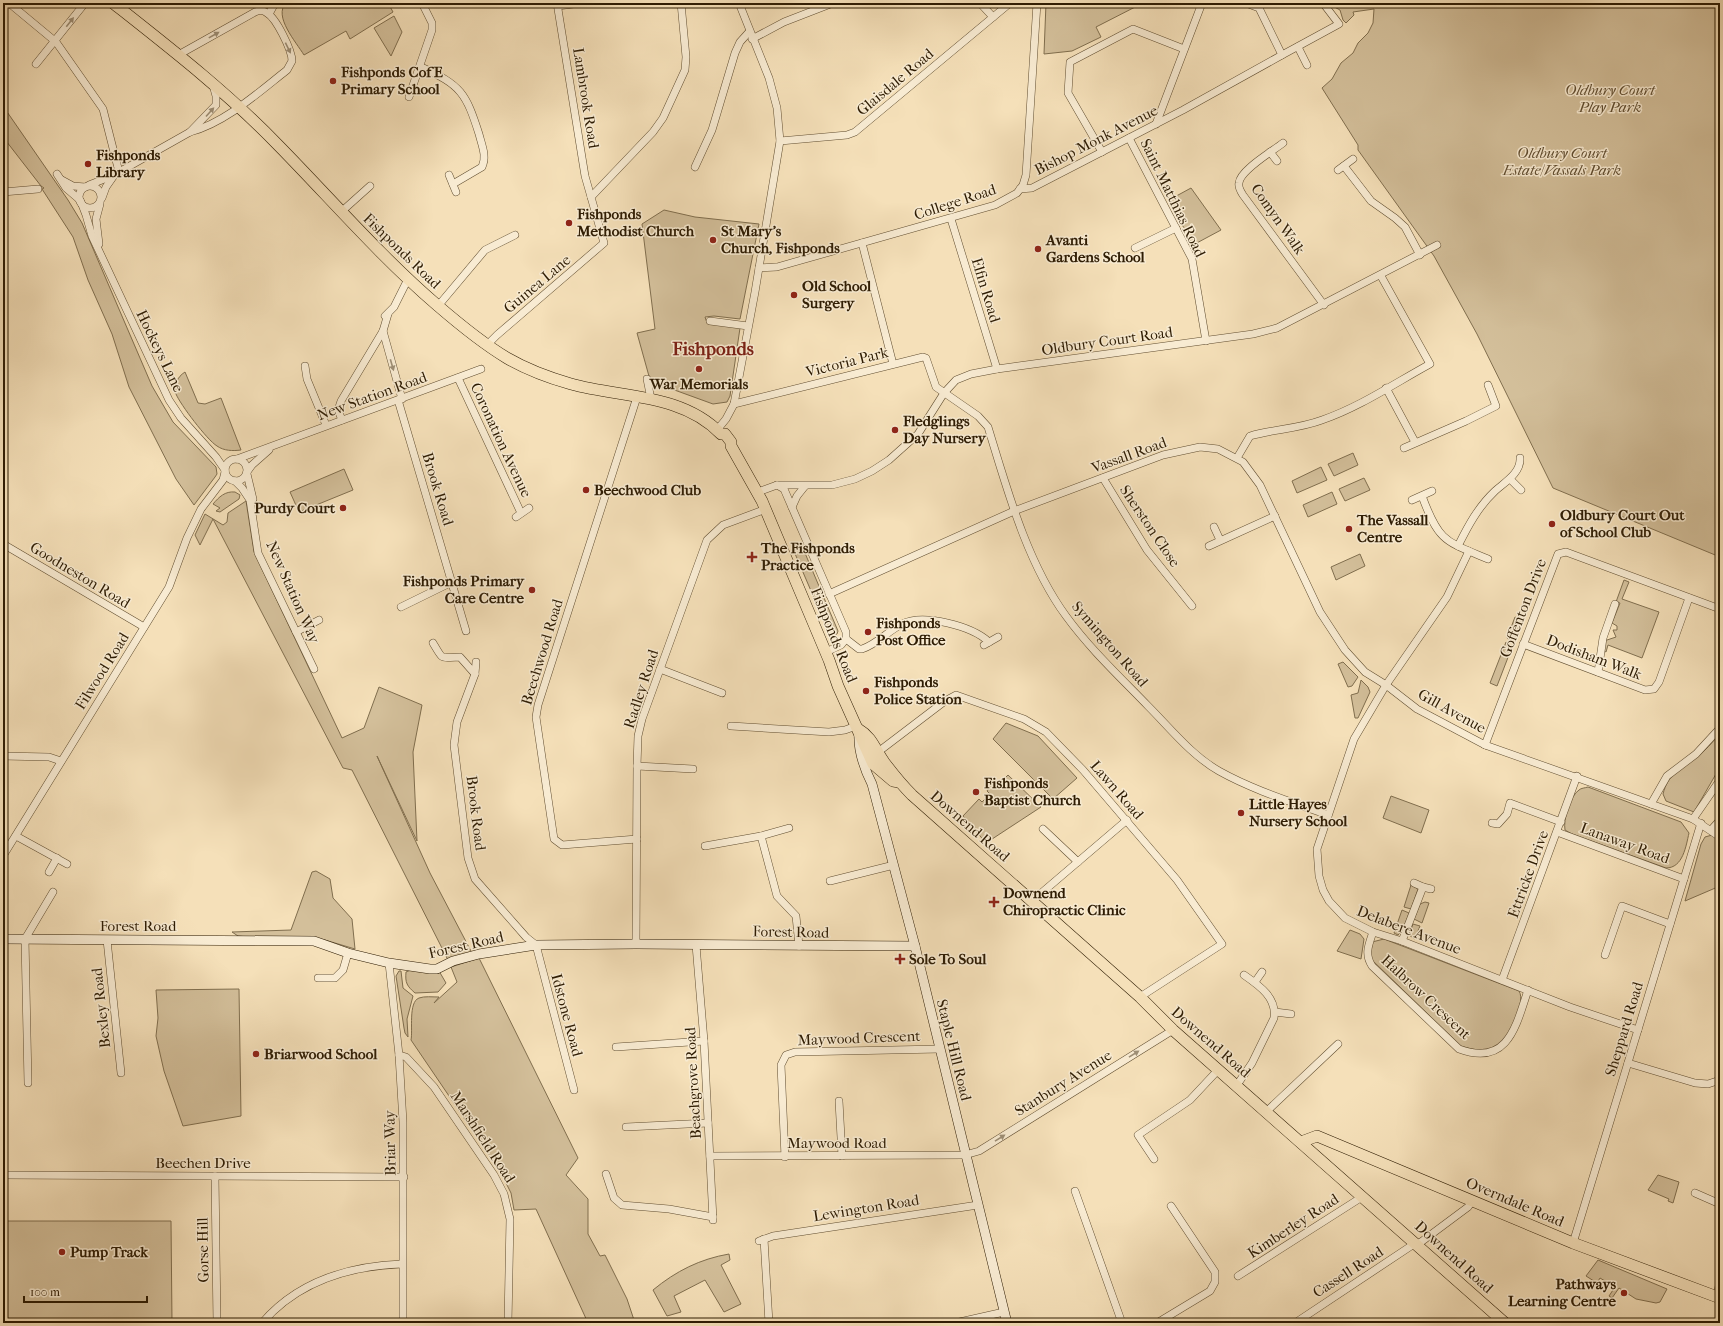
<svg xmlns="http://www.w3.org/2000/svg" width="1723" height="1326" font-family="'IM FELL French Canon',serif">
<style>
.green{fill:#d3bf9a;stroke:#806e4e}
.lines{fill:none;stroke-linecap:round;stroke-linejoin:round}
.street-casing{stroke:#604d30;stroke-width:8}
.secondary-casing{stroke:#2e1c03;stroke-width:10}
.primary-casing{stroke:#2e1c03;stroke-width:12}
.street{stroke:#f8ebd2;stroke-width:7}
.secondary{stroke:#f8ebd2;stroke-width:9}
.primary{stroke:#f5e0b9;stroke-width:11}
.oneway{fill:#9d8e75}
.poi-dot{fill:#8f2418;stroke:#f8ebd2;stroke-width:1.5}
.labels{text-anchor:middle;stroke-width:3;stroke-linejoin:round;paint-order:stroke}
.poi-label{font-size:15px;font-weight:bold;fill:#2e1c03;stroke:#f8ebd2;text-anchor:start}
.street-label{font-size:15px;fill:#2e1c03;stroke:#f8ebd2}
.park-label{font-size:15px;font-style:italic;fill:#604d30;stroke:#f8ebd2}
.district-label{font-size:19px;font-weight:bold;fill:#7a1f14;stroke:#f8ebd2}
</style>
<rect width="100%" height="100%" fill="#f5e0b9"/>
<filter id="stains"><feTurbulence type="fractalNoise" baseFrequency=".005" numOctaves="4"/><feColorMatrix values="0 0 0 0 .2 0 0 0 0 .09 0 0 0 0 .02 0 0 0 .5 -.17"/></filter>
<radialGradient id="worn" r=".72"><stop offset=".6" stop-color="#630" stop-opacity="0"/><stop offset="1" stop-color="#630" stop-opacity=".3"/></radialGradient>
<g class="green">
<path d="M286,3H388L393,12L350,39L346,31L304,55C296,42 273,16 286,3Z"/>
<path d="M1046,3H1141V4L1096,27L1101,37L1072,51L1044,54Z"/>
<path d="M1327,3H1720V557L1553,488L1477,334L1434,256L1358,150V145L1322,88L1332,79L1341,63L1353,53L1358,43L1368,33L1373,23L1374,9L1353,12L1354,15L1346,23L1343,20L1340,10Z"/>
<path d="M394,16L402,32L391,56L374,28Z"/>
<path d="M3,106L68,200L82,223L152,386L173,422L216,467L217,474L215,477L194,505L176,479L129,387L112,334L88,280L73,237L42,189L44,188L41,186L3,137Z"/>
<path d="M1191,188L1221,230L1193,245L1169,200Z"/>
<path d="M664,210L695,217L759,224L740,319L714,316L705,317L707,323L740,328L730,396L727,402L713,404L669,388L652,387L637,333L655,329L642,224Z"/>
<path d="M185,372L198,403L205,404L221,398L241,450C233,451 224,451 217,446C207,440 180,404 176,394C174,385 177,377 185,372Z"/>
<path d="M1353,453L1358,465L1334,476L1328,464Z"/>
<path d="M1321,467L1327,480L1297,493L1292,481Z"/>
<path d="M344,469L353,490L299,512L290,492Z"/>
<path d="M1364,478L1370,490L1345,501L1339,489Z"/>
<path d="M235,492L240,495L239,499L220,512L216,511L220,508L213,504C219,497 225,491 235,492Z"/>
<path d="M1332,492L1337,504L1308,517L1303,505Z"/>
<path d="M246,501L254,552L342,738L364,728L379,687L422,705L413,752L417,841L377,756L430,873L472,953L448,960L352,770L343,768L213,519L200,545L195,535L205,514L223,525L227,522L228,513Z"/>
<path d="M802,546L838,631L837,634L830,635L793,549Z"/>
<path d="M1360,554L1365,566L1336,580L1331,567Z"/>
<path d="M1624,580L1629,582L1622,599L1659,612L1642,658L1608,645L1606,652L1604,651V641L1616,637L1613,630H1617V626L1612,623L1620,603L1616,602Z"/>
<path d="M1515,617L1522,620L1513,643L1507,638Z"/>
<path d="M1506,642L1512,647L1497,686L1490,683Z"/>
<path d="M1343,662L1358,677L1352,686L1348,687L1338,664Z"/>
<path d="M1361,680L1368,687L1370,692L1358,718H1355L1351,695L1358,693Z"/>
<path d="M1006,723L1038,736L1077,778L1053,799L993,739Z"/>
<path d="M1720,733V767L1694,812L1666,801L1663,794C1668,774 1680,770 1696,758C1705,751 1713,742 1720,733Z"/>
<path d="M1008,775L1041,807L986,843L963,816L979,799L982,802L990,794L987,791L994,780L999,784Z"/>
<path d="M1588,787L1681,822L1689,833C1686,846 1683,868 1666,868L1572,834L1565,830C1563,820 1570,796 1579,790C1581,788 1585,788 1588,787Z"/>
<path d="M1391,796L1429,810L1421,833L1383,818Z"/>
<path d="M1712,835L1720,841V886L1685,901L1701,844L1705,837Z"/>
<path d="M316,871L330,879L333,898L352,919L355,949L325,940L248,937L238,936L232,932L291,930L312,872Z"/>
<path d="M1411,885L1418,889L1411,909L1404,907Z"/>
<path d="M1425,902L1429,903L1422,923L1414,919L1420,904Z"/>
<path d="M1402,910L1409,913L1403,930L1398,935L1394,933Z"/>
<path d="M1413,924L1420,926L1415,939L1409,935Z"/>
<path d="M1350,930L1360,934L1364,939L1361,959L1337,951Z"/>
<path d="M1384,939L1519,991C1527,1003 1506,1045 1492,1049C1481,1052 1471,1049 1461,1046L1371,959L1370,948L1372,942Z"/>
<path d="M479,958L578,1158L566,1175L588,1199V1234L600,1256L605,1255L627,1299L635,1323H588L536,1209L514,1210L511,1193L500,1171L411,1040C413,1031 408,1002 419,998C424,996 433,997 439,997L434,1003L457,982L451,967Z"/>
<path d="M411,970L439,971L446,983L438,992L415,993C407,986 405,983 406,972Z"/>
<path d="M399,971H401L403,988L413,996L407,1019L408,1037L405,1033L404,1028L396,976Z"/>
<path d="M239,989L241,1116L183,1126L164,1071L156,1036L158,1018L156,990Z"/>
<path d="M1658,1175L1679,1182L1673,1203L1668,1201L1669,1199L1648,1190Z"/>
<path d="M3,1221H171L172,1323H3Z"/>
<path d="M729,1254L730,1260L721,1265L741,1304L724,1312L705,1280L674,1296L681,1312L667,1316L653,1290C676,1271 700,1259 729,1254Z"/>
<path d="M1598,1260L1667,1289L1660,1302L1656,1303L1636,1299L1619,1288L1612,1298L1609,1296L1615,1287L1600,1278L1597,1283L1586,1276Z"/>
</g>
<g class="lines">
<defs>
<g id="street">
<path d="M9,3L56,42L103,109L119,172"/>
<path d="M557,3L585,176L591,197"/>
<path d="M980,3L993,17"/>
<path d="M558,6L581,3"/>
<path d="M269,14L275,3"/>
<path d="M752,39L784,22L833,3"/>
<path d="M1298,47L1307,65"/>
<path d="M1282,55L1339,24L1323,3"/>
<path d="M36,64L85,3"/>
<path d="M421,67C461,85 466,93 479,134C482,146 487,156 482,167L453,184"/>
<path d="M409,97L432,30V23L422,3"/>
<path d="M1156,124L1202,3"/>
<path d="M190,132L216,105V96L213,85"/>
<path d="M1129,138L1192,259L1206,341"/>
<path d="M780,141L847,135L855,132L1010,3"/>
<path d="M1283,143C1273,151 1240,170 1239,183C1238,187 1241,192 1243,195L1324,305"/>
<path d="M1102,152L1068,93L1070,62L1133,29L1184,49"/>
<path d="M1270,152L1277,161"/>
<path d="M1344,166L1371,201L1395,218L1405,227L1420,255"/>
<path d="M695,167L712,130L735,53L740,42L749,32"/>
<path d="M1338,170L1353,159"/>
<path d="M57,174L66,188L80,200"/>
<path d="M449,175L456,192"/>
<path d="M62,180L73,186L85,187"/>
<path d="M89,185L112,176L190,132C225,123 259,92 287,70L292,61C292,50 276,18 267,13C263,10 260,10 255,12L180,54"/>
<circle cx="90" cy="197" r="11"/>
<path d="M1020,189L1032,188L1183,110L1282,55L1259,8L1246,3"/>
<path d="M3,192L38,189"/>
<path d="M102,198L106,187L113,177"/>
<path d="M81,202L86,215L92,236L169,400L181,418L216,457L225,470"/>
<path d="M341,212L370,186"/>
<path d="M951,219L997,369"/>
<path d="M862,243L893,364"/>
<path d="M99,244L96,219L100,204"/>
<path d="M1135,248L1176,228"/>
<path d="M759,268L777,267L995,205L1017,193L1023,185L1026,175L1037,3"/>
<path d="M438,306L485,250L515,235"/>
<path d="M385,316L394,307L408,279"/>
<path d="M710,321L748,326"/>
<path d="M383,331L402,399"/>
<path d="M487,345L497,335L604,243L591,197L653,132L663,118L685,70L686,57L681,3"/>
<path d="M305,366L307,379L326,425"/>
<path d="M458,378L521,513"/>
<path d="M647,379L651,399"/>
<path d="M1386,388L1415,442"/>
<path d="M398,400L466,631"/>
<path d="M734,404L923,357L926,358L936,387L978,416L988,427C1007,489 1027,563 1066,616C1090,649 1120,677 1148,706C1170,728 1191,755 1219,771C1253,790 1292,802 1328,815"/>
<path d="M342,420L338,410L341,401L383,331L388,314"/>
<path d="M717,430L726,419L734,404L755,292L780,141L777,108L769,78L739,3"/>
<path d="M1404,448L1466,421L1496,406L1488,385"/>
<path d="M1237,458L1250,436C1274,429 1298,429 1322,420C1360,407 1395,383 1430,364L1381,276"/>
<circle cx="236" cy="470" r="11"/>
<path d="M237,459L481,369"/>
<path d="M247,472L252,465L269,450"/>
<path d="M247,474L253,499"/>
<path d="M1103,478L1147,550L1192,606"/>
<path d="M1510,479L1521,490"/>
<path d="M235,481L242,488L250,500L258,553L314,669"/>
<path d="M777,485H832L855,479L872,471L889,460L918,434L944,393L956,380L971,374L997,369L1253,334L1277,328L1437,245"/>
<path d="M758,492L777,485L784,489L846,632V639L841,645L826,652"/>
<path d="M1422,496C1439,542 1445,541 1488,559"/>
<path d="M1412,500L1432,491"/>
<path d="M792,507L797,496L805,486"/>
<path d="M516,517L529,508"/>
<path d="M1214,527L1220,540"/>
<path d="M3,544L144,627"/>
<path d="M1209,546L1275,516"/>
<path d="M1458,546C1468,526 1478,507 1495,491C1505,482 1521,473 1520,458"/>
<path d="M1469,551L1447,597L1386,685L1354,739L1317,849L1319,876L1323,890L1329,901L1345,918L1373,932L1402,941L1570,1007L1638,1030"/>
<path d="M829,594L1014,511L1163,455L1200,447L1218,449L1243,462L1260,485L1320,612L1345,650L1365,672L1386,685L1417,709L1485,745L1693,819L1720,837"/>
<path d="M401,607L452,582"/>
<path d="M296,632L319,620"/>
<path d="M846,639L859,649H862C877,644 888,631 902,624C923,613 972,626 989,642"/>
<path d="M433,643C444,662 440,657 460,657L475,674"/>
<path d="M1523,644L1645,690L1654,689L1659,682L1689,598"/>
<path d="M984,645L998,637"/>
<path d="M476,662L475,674L457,722L454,745L468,858L475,879L526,937L536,945L574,1090"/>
<path d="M660,669L722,693"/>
<path d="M1598,672L1603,638L1615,604"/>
<path d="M731,726L829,732L845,730L856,726"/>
<path d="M1485,745L1558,554L1566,552L1720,609"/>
<path d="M878,752L945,701L956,695L1024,719L1046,732L1083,770L1177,880L1222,944L1140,997"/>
<path d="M3,756L49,757L61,761"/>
<path d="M637,766L693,769"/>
<path d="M1651,804L1667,776L1696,754L1720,728"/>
<path d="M1693,819L1720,780"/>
<path d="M1492,823L1498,824L1507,814L1510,803L1561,822"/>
<path d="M1043,829L1078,862"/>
<path d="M1711,830L1720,820"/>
<path d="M1557,832L1684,879"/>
<path d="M16,836L67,864"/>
<path d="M761,836L777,896L796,916L799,946"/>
<path d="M637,839L562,845L554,839L536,717L538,705L637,397"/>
<path d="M705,846L761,836L789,828"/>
<path d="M3,856L169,587L187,538L201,509L223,480L225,472"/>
<path d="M49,872L57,858"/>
<path d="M830,881L894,865"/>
<path d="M1423,887L1431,889"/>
<path d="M1032,901L1127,820"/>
<path d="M1373,932C1369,944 1364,954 1372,966L1459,1049C1508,1067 1516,1026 1528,990"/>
<path d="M107,940L121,1073"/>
<path d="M1402,941L1423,887L1414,883"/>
<path d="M636,944L637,766L638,736L642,719L707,540L723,525L766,509"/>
<path d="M696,945L704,1041L713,1220"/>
<path d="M1605,955L1622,906L1670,924"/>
<path d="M389,963L399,1055L403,1122V1323"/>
<path d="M318,978H335L343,970L348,953"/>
<path d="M1502,980L1577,776"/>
<path d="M1255,982L1262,972"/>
<path d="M1275,1012L1291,1014"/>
<path d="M616,1047L704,1041"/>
<path d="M399,1055L406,1057L434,1087L494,1175L504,1194L510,1219L508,1323"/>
<path d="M1628,1063L1695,1083L1708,1084L1720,1080"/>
<path d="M28,1083L25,939L53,892"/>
<path d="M1237,1085L1252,1063L1274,1018C1277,998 1260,986 1244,975"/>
<path d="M839,1101L842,1156"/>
<path d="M1267,1111L1338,1044"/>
<path d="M626,1127L708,1123"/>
<path d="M710,1156L965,1155L979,1151L1173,1030"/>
<path d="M785,1157L781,1065L786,1055L795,1052L940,1049"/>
<path d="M1154,1159L1138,1135L1190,1100L1219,1069"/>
<path d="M606,1174L614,1198L622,1205L669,1209L713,1217"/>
<path d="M3,1175L404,1177"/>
<path d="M215,1176L217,1323"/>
<path d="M1075,1191L1122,1323"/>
<path d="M1695,1193L1720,1204"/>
<path d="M764,1239L769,1323"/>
<path d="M759,1241L773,1236L978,1205"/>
<path d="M1573,1243L1701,823"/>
<path d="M1238,1276L1362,1197"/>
<path d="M1717,1297L1720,1280"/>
<path d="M262,1323C298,1281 349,1266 402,1264"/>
<path d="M955,1323L1004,1312"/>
<path d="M1157,1323L1210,1291L1215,1282V1272L1171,1206"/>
<path d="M1295,1323L1411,1246L1421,1242L1468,1207L1473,1200"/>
</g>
<g id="secondary">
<path d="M859,734C858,752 864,768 872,784L915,946L1007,1323"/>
<path d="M3,939L314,941L348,953L389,963L430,969H437L453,961L479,954L536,945L636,944L915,946"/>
</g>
<g id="primary">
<path d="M113,3C170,48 228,93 278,145C331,199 380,256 437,305C459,324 482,343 507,358C526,369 550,378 571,384C621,398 682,393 721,434H725L731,442V446L762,501L829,660L838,686L873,764L893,781L899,782"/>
<path d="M858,729C873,738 874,748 884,762C893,774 902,785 912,795L1140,997L1173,1030L1505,1323"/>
<path d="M1301,1142L1317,1136L1573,1243L1720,1298"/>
</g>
</defs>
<use href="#street" class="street-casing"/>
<use href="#secondary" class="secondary-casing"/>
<use href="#primary" class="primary-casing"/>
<use href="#street" class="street"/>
<use href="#secondary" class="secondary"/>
<use href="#primary" class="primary"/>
</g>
<defs><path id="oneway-solid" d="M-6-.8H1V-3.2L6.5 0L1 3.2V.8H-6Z"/></defs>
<g class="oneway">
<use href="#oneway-solid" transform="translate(70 22) rotate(-52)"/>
<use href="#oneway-solid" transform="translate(214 35) rotate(-29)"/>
<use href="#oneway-solid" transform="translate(288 48) rotate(64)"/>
<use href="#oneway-solid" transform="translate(210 112) rotate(-48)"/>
<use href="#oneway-solid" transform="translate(392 365) rotate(74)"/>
<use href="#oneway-solid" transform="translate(1134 1054) rotate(-32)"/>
<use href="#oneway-solid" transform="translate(1000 1138) rotate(-32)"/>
</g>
<g class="poi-dot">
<circle cx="333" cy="81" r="4"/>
<circle cx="88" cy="164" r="4"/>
<circle cx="569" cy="223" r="4"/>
<circle cx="713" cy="240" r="4"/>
<circle cx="1038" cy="249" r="4"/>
<circle cx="794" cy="295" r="4"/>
<circle cx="699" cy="369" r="4"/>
<circle cx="895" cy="430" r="4"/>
<circle cx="586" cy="490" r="4"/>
<circle cx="343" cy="508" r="4"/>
<circle cx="1552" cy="524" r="4"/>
<circle cx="1349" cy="529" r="4"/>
<path d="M750 551h4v4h4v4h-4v4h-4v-4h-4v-4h4z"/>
<circle cx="532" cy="590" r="4"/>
<circle cx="868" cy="632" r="4"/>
<circle cx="866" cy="691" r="4"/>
<circle cx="976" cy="792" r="4"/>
<circle cx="1241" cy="813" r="4"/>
<path d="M992 896h4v4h4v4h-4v4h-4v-4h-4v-4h4z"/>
<path d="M898 953h4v4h4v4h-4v4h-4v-4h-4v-4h4z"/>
<circle cx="256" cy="1054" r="4"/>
<circle cx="62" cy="1252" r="4"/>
<circle cx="1624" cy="1293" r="4"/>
</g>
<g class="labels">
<g class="poi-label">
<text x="341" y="77">Fishponds CofE<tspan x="341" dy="17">Primary School</tspan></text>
<text x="96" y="160">Fishponds<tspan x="96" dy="17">Library</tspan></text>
<text x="577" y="219">Fishponds<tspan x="577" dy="17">Methodist Church</tspan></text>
<text x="721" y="236">St Mary's<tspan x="721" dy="17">Church, Fishponds</tspan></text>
<text x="1046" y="245">Avanti<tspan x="1046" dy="17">Gardens School</tspan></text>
<text x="802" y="291">Old School<tspan x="802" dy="17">Surgery</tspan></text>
<text x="699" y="389" text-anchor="middle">War Memorials</text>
<text x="903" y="426">Fledglings<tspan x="903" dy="17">Day Nursery</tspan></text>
<text x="594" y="495">Beechwood Club</text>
<text x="335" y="513" text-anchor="end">Purdy Court</text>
<text x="1560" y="520">Oldbury Court Out<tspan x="1560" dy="17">of School Club</tspan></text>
<text x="1357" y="525">The Vassall<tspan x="1357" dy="17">Centre</tspan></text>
<text x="761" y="553">The Fishponds<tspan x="761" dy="17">Practice</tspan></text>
<text x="524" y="586" text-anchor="end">Fishponds Primary<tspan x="524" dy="17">Care Centre</tspan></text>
<text x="876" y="628">Fishponds<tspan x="876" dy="17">Post Office</tspan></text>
<text x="874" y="687">Fishponds<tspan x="874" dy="17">Police Station</tspan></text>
<text x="984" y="788">Fishponds<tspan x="984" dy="17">Baptist Church</tspan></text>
<text x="1249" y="809">Little Hayes<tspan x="1249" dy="17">Nursery School</tspan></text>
<text x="1003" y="898">Downend<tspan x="1003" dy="17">Chiropractic Clinic</tspan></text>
<text x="909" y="964">Sole To Soul</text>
<text x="264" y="1059">Briarwood School</text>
<text x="70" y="1257">Pump Track</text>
<text x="1616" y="1289" text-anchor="end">Pathways<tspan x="1616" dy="17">Learning Centre</tspan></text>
</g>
<g class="street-label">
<text transform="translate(895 82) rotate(-40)" y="5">Glaisdale Road</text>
<text transform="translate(586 98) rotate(81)" y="5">Lambrook Road</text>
<text transform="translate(1096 140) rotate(-27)" y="5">Bishop Monk Avenue</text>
<text transform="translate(1173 198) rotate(64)" y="5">Saint Matthias Road</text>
<text transform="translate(955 202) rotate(-18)" y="5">College Road</text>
<text transform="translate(1278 219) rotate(55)" y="5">Comyn Walk</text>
<text transform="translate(402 251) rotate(44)" y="5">Fishponds Road</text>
<text transform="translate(537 284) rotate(-40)" y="5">Guinea Lane</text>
<text transform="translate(986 290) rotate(73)" y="5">Elfin Road</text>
<text transform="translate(1107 341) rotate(-8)" y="5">Oldbury Court Road</text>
<text transform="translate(160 351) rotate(64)" y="5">Hockeys Lane</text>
<text transform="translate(847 362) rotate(-14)" y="5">Victoria Park</text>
<text transform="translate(372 396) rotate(-20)" y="5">New Station Road</text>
<text transform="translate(501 440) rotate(65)" y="5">Coronation Avenue</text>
<text transform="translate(1129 455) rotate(-20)" y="5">Vassall Road</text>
<text transform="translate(438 489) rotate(73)" y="5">Brook Road</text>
<text transform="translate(1150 526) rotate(56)" y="5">Sherston Close</text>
<text transform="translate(80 575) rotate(31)" y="5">Goodneston Road</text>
<text transform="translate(293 592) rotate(66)" y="5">New Station Way</text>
<text transform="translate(1523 608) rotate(-69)" y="5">Goffenton Drive</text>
<text transform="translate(834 635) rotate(68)" y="5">Fishponds Road</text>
<text transform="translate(1110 644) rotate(49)" y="5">Symington Road</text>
<text transform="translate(542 652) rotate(-73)" y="5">Beechwood Road</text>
<text transform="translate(1594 657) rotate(21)" y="5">Dodisham Walk</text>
<text transform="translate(102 671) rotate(-58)" y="5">Filwood Road</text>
<text transform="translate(641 689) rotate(-72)" y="5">Radley Road</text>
<text transform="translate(1452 711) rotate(29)" y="5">Gill Avenue</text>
<text transform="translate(1117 790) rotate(49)" y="5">Lawn Road</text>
<text transform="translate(476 813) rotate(83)" y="5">Brook Road</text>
<text transform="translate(970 826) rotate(41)" y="5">Downend Road</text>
<text transform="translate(1625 843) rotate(20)" y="5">Lanaway Road</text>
<text transform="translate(1528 874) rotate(-70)" y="5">Ettricke Drive</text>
<text x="138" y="931">Forest Road</text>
<text transform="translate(1409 930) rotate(21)" y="5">Delabere Avenue</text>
<text transform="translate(791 932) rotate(1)" y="5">Forest Road</text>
<text transform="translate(466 945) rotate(-13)" y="5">Forest Road</text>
<text transform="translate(1426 997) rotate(43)" y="5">Halbrow Crescent</text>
<text transform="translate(101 1008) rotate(-96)" y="5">Bexley Road</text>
<text transform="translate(567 1015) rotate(75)" y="5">Idstone Road</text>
<text transform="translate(1624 1029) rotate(-73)" y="5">Sheppard Road</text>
<text transform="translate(859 1038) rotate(-2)" y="5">Maywood Crescent</text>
<text transform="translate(1211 1042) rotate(41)" y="5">Downend Road</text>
<text transform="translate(954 1050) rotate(76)" y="5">Staple Hill Road</text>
<text transform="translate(693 1083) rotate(-93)" y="5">Beachgrove Road</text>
<text transform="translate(1063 1083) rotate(-32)" y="5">Stanbury Avenue</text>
<text transform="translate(483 1137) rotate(57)" y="5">Marshfield Road</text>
<text transform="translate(390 1143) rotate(-91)" y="5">Briar Way</text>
<text x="837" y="1148">Maywood Road</text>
<text x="203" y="1168">Beechen Drive</text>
<text transform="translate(1515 1202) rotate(23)" y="5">Overndale Road</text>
<text transform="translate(866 1208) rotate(-9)" y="5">Lewington Road</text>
<text transform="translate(1293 1226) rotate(-33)" y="5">Kimberley Road</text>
<text transform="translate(203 1250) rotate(-91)" y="5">Gorse Hill</text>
<text transform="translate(1454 1257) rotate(42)" y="5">Downend Road</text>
<text transform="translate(1348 1272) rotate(-33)" y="5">Cassell Road</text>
</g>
<g class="park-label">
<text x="1610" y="95">Oldbury Court<tspan x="1610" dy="17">Play Park</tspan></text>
<text x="1562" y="158">Oldbury Court<tspan x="1562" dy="17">Estate/Vassals Park</tspan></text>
</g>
<g class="district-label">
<text x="713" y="355">Fishponds</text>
</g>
</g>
<rect width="1723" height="1326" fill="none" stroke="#f5e0b9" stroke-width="16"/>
<rect x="4" y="4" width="1715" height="1318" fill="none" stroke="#2e1c03" stroke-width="2"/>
<rect x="8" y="8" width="1707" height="1310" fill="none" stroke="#2e1c03"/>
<path d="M24 1296v6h123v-6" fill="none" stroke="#2e1c03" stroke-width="2"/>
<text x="30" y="1296" font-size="12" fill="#2e1c03" stroke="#f8ebd2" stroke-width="3" paint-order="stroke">100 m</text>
<rect width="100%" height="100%" filter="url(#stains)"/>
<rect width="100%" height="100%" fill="url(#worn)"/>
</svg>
